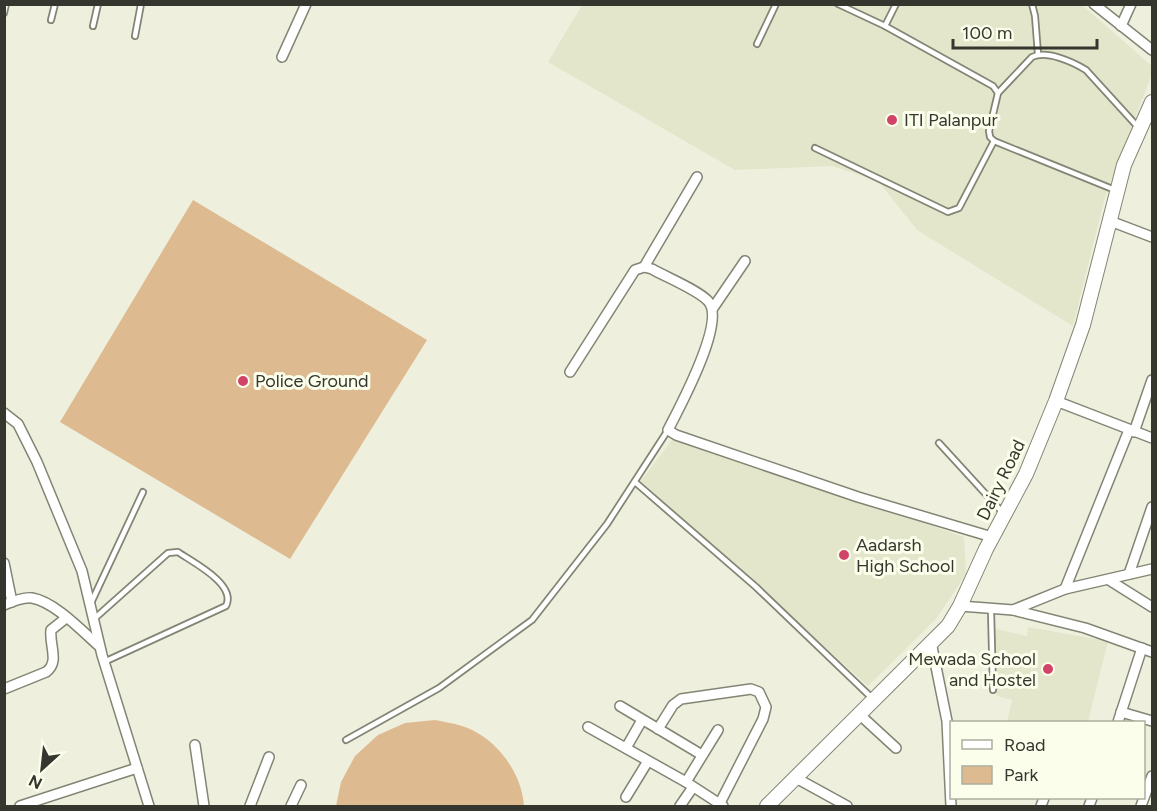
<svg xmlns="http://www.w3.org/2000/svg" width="1157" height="811" font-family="Figtree,sans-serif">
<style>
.built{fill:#e3e6cb}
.green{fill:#deba90}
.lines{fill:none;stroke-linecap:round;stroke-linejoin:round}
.lane-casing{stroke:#838574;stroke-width:8}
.street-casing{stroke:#838574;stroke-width:12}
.secondary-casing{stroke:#838574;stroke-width:16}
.lane{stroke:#fff;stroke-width:4.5}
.street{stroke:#fff;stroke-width:9}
.secondary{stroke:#fff;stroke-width:14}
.poi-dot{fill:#d24368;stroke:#fbfeea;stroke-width:2}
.labels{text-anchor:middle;stroke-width:6;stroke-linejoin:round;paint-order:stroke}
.poi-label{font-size:18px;fill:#35362e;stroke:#fbfeea;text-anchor:start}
.street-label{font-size:18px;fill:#35362e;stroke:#fbfeea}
</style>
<rect width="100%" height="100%" fill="#eef0dd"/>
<g class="built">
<path d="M1081,4L1152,66V74L1105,197L1073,326L917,230L878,181L832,166L735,170L548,62L582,5Z"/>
<path d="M674,437L964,537L966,574L936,619L868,686L641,481Z"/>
<path d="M1028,627L1108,641L1088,722H1007L1012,700L997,696L993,628L1027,636Z"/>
</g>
<g class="green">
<path d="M193,200L427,340L290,559L60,422Z"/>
<path d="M435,720C444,722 453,723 462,726C495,736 522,772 524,806H336L341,782L355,756L378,735L405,723Z"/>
</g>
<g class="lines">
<defs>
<g id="lane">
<path d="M838,4L885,26L993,86L998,93L989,131L990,137L994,141L1115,190"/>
<path d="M1032,4L1035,16L1038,54"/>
<path d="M4,13L6,4"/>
<path d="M51,20L55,4"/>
<path d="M93,26L98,4"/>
<path d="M885,26L896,4"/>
<path d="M135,36L141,4"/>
<path d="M757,44L776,4"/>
<path d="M998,93L1032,57C1047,50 1073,62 1086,70L1137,126"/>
<path d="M815,148L948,212L959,208L994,141"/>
<path d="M939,443L1004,514"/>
<path d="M635,482L756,587L873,699"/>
<path d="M91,603L143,492"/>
<path d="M991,610L993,690"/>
<path d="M94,619L168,553L178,552C192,562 237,584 226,606L104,662"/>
<path d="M346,740L439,688L532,620L607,524L668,430"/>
</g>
<g id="street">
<path d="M1094,4L1152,50"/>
<path d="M1121,26L1131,4"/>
<path d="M282,57L306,4"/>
<path d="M1110,221L1152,237"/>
<path d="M644,267L697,177"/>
<path d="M713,308L745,261"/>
<path d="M570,372L635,270L644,267L652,269C666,277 698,290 708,301C727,321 679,408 668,430L676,435L858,497L992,537"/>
<path d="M1056,401L1152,438"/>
<path d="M4,413L18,424L37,462L82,571L102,655L149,806"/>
<path d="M1134,432L1152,380"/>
<path d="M4,563L12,602"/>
<path d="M1129,574L1152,507"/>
<path d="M1109,580L1152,607"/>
<path d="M1065,589L1129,430"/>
<path d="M4,605C13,601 23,597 32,598C55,602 82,631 99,646"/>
<path d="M960,606L1013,610L1065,589L1152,569"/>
<path d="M1013,610L1085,628L1152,652"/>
<path d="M931,642L947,721L951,806"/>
<path d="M4,689L46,672C60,662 49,645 51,630L66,618"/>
<path d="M620,706L702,755"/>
<path d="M1121,712L1152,721"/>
<path d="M859,714L896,748"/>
<path d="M1118,722L1142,648"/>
<path d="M588,727L686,782L723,806"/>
<path d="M658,729L673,705L681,699L751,689L759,692L766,707L763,719L720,803"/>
<path d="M195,745L204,806"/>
<path d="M626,748L642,720"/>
<path d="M796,778L847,806"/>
<path d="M686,782L718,730"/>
<path d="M626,797L648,761"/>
<path d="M20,806L137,768"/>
<path d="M250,806L269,757"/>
<path d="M291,806L301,785"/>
<path d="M680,806L693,787"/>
<path d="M1041,806L1044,798"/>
<path d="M1089,806L1092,798"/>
<path d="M1141,806L1152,776"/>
</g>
<path id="secondary" d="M767,806L948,626L960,606L986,549L1026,474L1056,401L1083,325L1124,165L1152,102"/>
</defs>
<use href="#lane" class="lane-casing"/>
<use href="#street" class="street-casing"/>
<use href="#secondary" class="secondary-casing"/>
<use href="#lane" class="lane"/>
<use href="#street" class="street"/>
<use href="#secondary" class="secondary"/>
</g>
<g class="poi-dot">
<circle cx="892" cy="120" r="6"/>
<circle cx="243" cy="381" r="6"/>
<circle cx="844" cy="555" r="6"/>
<circle cx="1048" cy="669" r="6"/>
</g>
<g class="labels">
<g class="poi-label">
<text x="904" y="126">ITI Palanpur</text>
<text x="255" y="387">Police Ground</text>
<text x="856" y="551">Aadarsh<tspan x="856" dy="21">High School</tspan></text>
<text x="1036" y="665" text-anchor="end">Mewada School<tspan x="1036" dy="21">and Hostel</tspan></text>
</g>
<g class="street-label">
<text transform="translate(1001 480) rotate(-64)" y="6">Dairy Road</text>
</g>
</g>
<rect width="1157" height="811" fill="none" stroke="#35362e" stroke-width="12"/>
<rect x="950" y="721" width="195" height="78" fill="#fbfeea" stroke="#acae9f" stroke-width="1.5"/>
<rect x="962" y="740" width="30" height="9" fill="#ffffff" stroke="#acae9f" stroke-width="1.5"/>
<text x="1004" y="751" font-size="18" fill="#35362e">Road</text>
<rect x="962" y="766" width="30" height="18" fill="#deba90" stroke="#acae9f" stroke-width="1.5"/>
<text x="1004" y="781" font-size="18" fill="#35362e">Park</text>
<g transform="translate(42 769) rotate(207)" stroke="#fbfeea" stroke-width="4.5" paint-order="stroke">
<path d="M0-4.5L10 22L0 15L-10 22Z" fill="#35362e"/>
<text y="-9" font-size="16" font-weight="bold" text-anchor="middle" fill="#35362e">N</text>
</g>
<path d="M953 39v9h144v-9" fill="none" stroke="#35362e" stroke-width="3"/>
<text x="962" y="39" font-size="18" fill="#35362e" stroke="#fbfeea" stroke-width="4.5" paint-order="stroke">100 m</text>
</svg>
